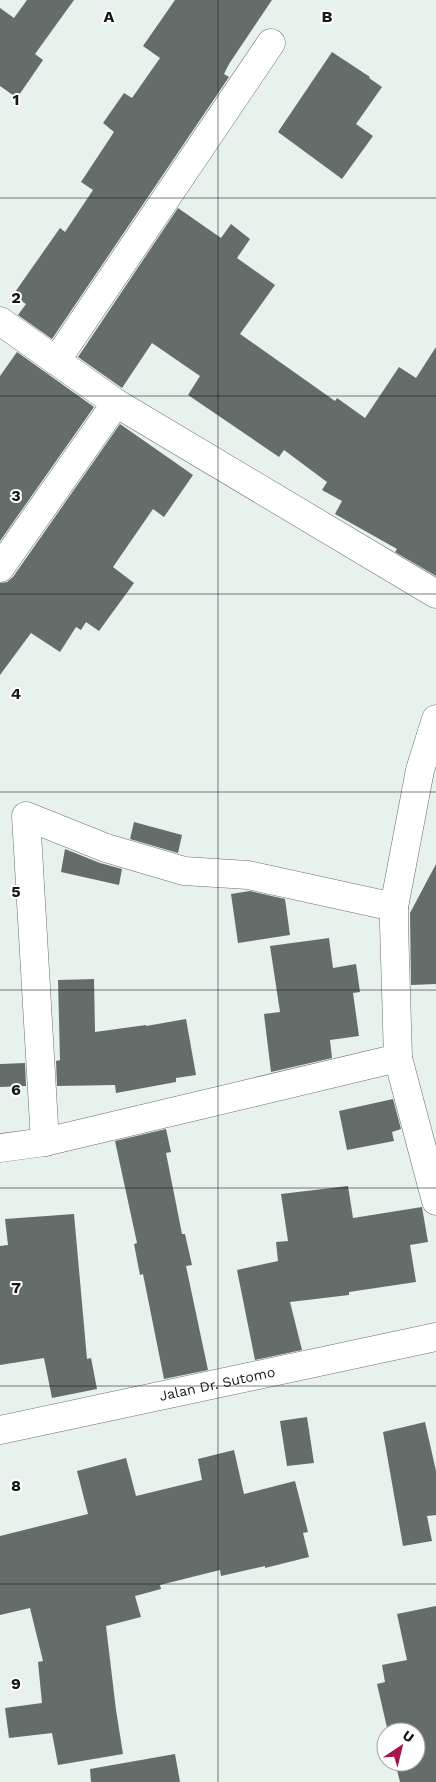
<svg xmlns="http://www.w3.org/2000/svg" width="436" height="1782" font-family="'Work Sans',sans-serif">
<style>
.building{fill:#646d69}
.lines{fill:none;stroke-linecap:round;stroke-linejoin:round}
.minor-casing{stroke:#68726d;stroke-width:29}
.tertiary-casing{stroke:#68726d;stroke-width:29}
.minor{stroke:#fff;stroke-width:28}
.tertiary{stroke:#fff;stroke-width:28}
.grid{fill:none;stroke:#141816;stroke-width:1;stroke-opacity:0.55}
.labels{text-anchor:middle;stroke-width:4;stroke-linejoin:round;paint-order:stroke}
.street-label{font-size:14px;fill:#141816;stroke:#fff}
.grid-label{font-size:16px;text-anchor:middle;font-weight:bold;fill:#141816;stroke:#fff;stroke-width:4;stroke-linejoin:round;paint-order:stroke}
</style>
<rect width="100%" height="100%" fill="#e7f2ec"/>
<g class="building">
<path d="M27,0H74L35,54L43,60L17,98L0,86V8L14,18Z"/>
<path d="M175,0H272L229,64L224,74L229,77L52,339L18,315L26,304L13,295L60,228L65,232L93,190L81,182L114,132L103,123L124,93L132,98L160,58L143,46Z"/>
<path d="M332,52L370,77L369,78L382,87L356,124L373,136L342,179L278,132Z"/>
<path d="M178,208L221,238L231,224L250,239L237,258L275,285L240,334L335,401L337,398L365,418L399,367L416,378L436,347V576L395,552L397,549L335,514L342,501L322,490L327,482L284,450L279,457L188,395L200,376L152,343L122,388L78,357Z"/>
<path d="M17,352L94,407L0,541V376Z"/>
<path d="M120,424L193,475L164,517L153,509L113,567L134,583L99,631L86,622L81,630L76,627L60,652L31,633L0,675V583L7,582L13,577Z"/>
<path d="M134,822L182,835L178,853L130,839Z"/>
<path d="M65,849L100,863L122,869L119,885L61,872Z"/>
<path d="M436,864V984L411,985L410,913Z"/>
<path d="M250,891L285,899L290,935L238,943L231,894Z"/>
<path d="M329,938L333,968L356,964L360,992L353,993L359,1036L330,1040L332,1058L271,1072L264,1014L280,1012L270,946Z"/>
<path d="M94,979L95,1032L146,1025V1026L186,1019L196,1075L176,1078V1082L116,1093L115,1085L57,1086L56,1061L60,1060L58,980Z"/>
<path d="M25,1063L26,1086L0,1087V1064Z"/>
<path d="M393,1099L401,1129L392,1132L394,1141L347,1150L339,1111Z"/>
<path d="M166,1129L171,1152L166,1153L182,1234H185L192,1265L186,1266L208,1370L164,1379L143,1274L140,1275L134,1244L137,1243L115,1141Z"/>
<path d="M348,1186L353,1218L422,1207L428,1242L410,1245L416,1282L349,1292V1295L290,1302L302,1350L255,1360L237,1270L278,1261L276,1242L288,1241L281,1194Z"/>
<path d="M74,1214L87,1359L91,1358L97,1389L52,1398L44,1358L0,1365V1246L8,1245L5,1219Z"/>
<path d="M307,1417L314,1463L287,1466L280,1421Z"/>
<path d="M425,1422L436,1471V1515L427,1516L432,1541L403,1546L383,1432Z"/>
<path d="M234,1450L244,1494L295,1481L308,1532L303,1533L309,1557L265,1568V1566L221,1576L220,1570L160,1585L161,1589L135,1596L141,1617L106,1626L116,1710L123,1754L58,1765L52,1733L9,1738L5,1708L42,1703L38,1662L43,1661L30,1608L0,1615V1536L88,1514L77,1471L126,1458L136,1496L202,1480L198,1459Z"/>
<path d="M436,1606V1782H400L395,1762H416V1732H388L377,1684L385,1682L382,1665L407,1660L397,1614Z"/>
<path d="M175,1754L180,1782H91L90,1769Z"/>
</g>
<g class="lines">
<defs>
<g id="minor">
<path d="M0,321L116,403L436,594"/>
<path d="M56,361L271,43"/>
<path d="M0,568L116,403"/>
<path d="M436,719L420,770L394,907V924L398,1058L436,1201"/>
<path d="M45,1142L26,816L106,848L184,871L248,875L394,907"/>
<path d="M0,1148L45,1142L398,1058"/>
</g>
<g id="tertiary">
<path id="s1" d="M0,1430L436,1337"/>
</g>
</defs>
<use href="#minor" class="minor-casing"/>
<use href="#tertiary" class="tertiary-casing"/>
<use href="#minor" class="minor"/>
<use href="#tertiary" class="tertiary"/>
</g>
<path class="grid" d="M218,0V1782M0,198H436M0,396H436M0,594H436M0,792H436M0,990H436M0,1188H436M0,1386H436M0,1584H436"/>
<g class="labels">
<g class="street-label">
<text dy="5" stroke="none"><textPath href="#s1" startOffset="222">Jalan Dr. Sutomo</textPath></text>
</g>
</g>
<g class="grid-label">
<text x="109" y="22">A</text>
<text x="327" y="22">B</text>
<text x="16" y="105">1</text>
<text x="16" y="303">2</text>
<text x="16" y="501">3</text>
<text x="16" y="699">4</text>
<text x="16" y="897">5</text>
<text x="16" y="1095">6</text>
<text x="16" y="1293">7</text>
<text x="16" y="1491">8</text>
<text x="16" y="1689">9</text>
</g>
<g transform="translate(401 1747) rotate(35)"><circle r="24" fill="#ffffff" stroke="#a1a3a2"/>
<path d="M0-4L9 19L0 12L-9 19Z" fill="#a7134b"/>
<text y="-8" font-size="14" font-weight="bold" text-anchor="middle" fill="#141816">U</text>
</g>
</svg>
